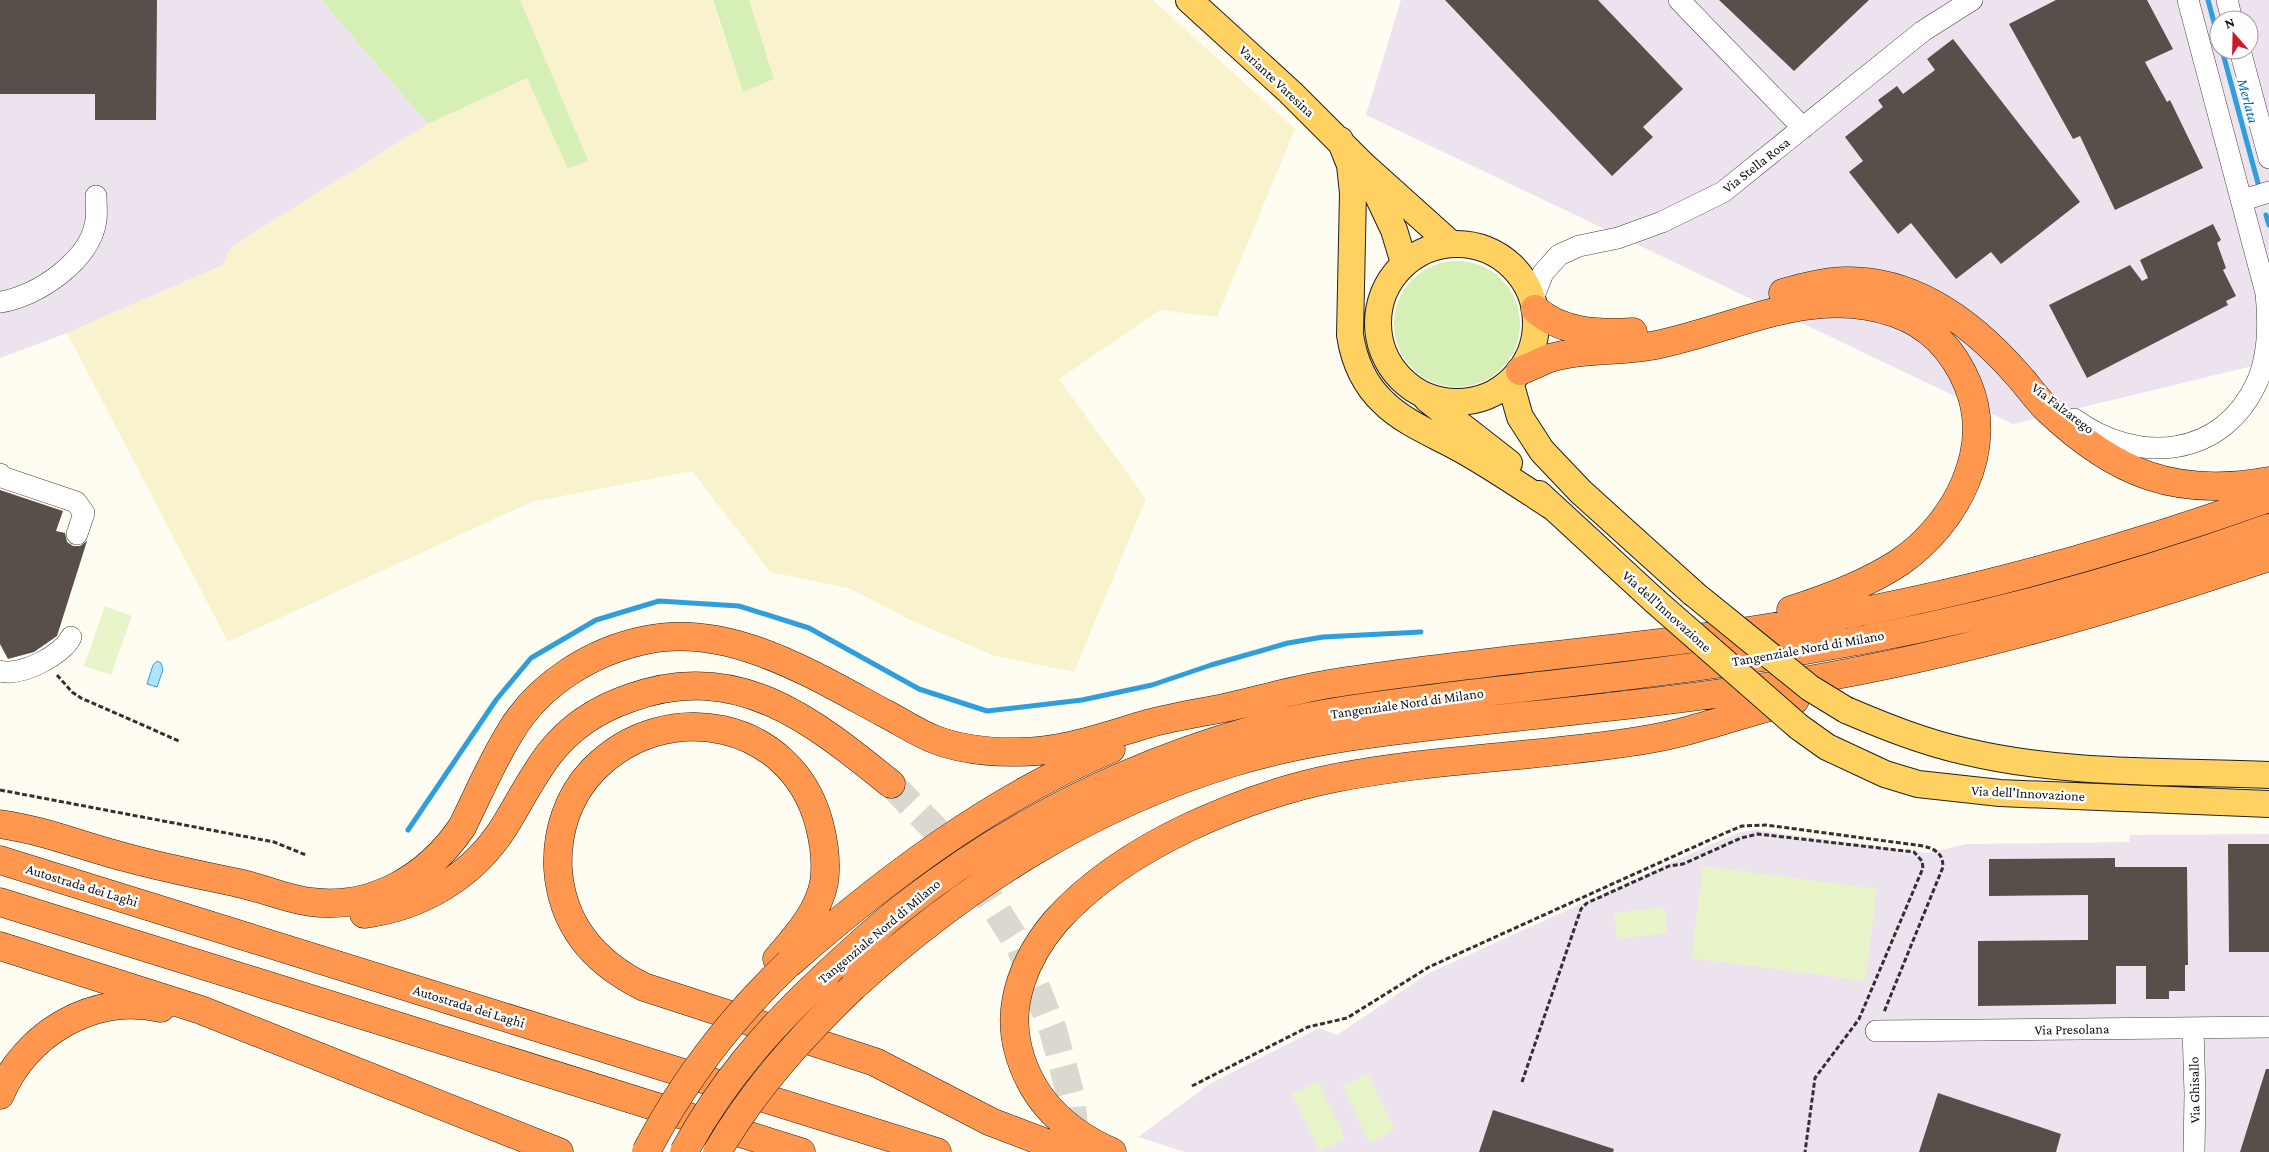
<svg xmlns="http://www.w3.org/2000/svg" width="2269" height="1152" viewBox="0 0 2269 1152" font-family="'Crimson Pro',serif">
	<rect width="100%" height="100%" fill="#fffcf1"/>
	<path fill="#ede3ee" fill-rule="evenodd" d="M0,0H321L428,124L231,247L223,265L67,333L0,358Z
		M1401,0H2269V362L2013,424L1366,115ZM2219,20H2249V50H2219Z
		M1756,830L1928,853L1967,844L2129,842L2130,835L2269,834V1152H1185L1138,1137L1211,1083L1319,1028L1337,1035L1429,973L1725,838L1741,832Z"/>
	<path fill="#f9f3cd" d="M520,0H712L743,92L774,79L749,0H1153L1295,129L1217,317L1160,310L1059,379L1146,499L1074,672L995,656L910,620L852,589L770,572L692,471L531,502L228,642L67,333L223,265L231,247L428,124L527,78L568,168L587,160Z"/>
	<path fill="#d6efb6" d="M321,0H520L588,160L568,169L527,78L428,124Z
		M713,0H749L774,79L743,92Z
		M1394 324a63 63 0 1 1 126 0a63 63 0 1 1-126 0Z"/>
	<path fill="#e8f5c9" d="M105,606L132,616L111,675L84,666Z
		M1703,866L1877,889L1865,981L1691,958Z
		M1664,907L1667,933L1617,939L1614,913Z
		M1368,1074L1395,1130L1370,1143L1342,1086Z
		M1318,1081L1345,1138L1320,1151L1292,1094Z"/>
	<path fill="#afe4fd" stroke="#2e9fdc" d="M157,661L161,663L163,670L157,687L147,684L153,665Z"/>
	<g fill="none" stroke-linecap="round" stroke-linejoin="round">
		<path stroke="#2e9fdc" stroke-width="5" d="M2208,0L2219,41
			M2222,50L2259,187
			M2266,215L2269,225
			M408,830L496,700L531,658L596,620L659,601L739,606L809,628L919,689L987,711L1082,700L1152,685L1211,665L1288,643L1323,637L1421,632"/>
	</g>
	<path fill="#594f4a" d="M0,0H157L156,120H95V94H0Z
		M1445,0H1598L1683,89L1643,127L1653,137L1612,176Z
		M1719,0H1869L1794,71Z
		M2056,0H2147L2173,49L2145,62L2167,102L2170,100L2203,168L2115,210L2080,136L2073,139L2009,24Z
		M1953,39L2080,202L2001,264L1991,252L1956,279L1911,223L1898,234L1849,172L1863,161L1845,137L1883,107L1878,100L1897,86L1903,94L1935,70L1927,59Z
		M2213,224L2221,240L2217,243L2226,268L2223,270L2236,296L2226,301L2228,305L2087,378L2049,305L2130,265L2142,281L2148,278L2140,260Z
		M0,490L63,511L56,531L65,533L67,542L73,546H80L87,541L57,636L34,652L8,659L0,644Z
		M2228,844H2269V952H2229Z
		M2115,858V867H2187L2188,965H2185V991H2169V999H2146V966H2116V1004L1978,1006V941L2088,940V895L1989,896V859Z
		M2266,1069H2269V1152H2240Z
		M1938,1093L2061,1134L2056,1152H1919Z
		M1493,1110L1614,1149L1613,1152H1479Z"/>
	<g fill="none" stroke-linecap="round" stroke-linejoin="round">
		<path stroke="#dbd8cf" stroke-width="28" stroke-dasharray="28 14" stroke-linecap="butt" d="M891,784L964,859L1020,947L1053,1030L1071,1096L1076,1148"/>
		<g stroke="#424242" stroke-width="22">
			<path id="minor" d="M1679,0L1803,128
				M2227,0L2232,20
				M2240,50L2269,158
				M2243,200L2269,192
				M1533,299L1543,273L1559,255L1579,246L1618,238L1662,222L1723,192L1923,31L1972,0
				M0,302C37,297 91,260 96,220C97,212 96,204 96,196
				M2074,419C2137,465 2222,459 2257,382C2269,355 2269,322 2266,293L2188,0
				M0,474L2,477L76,502L84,513L77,534
				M0,671C20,677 63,655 71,637
				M2193,1028L2195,1094L2194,1152
				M1876,1031L2269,1027"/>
		</g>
		<g stroke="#202020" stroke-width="28">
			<path id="major" d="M1189,0L1290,92L1362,164L1451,244
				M1340,140L1350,165L1353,193L1350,335C1354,361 1364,384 1383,402C1405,424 1438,436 1464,451C1494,468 1522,487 1551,506
				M1367,173L1394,230L1404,263
				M1378 323a79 79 0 1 1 158 0a79 79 0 1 1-158 0Z
				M1510,382L1520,417L1542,451L1581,492L1693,593
				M1427,399L1509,463
				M1539,494L1655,601
				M1846,710C1886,727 1926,743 1968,752C2066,775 2169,771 2269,775
				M1799,727L1827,747L1885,774L1918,784L2000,793L2269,804"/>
		</g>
		<g stroke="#202020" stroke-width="29">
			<path id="highway" d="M1783,293C1803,287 1825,281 1846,281C1915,280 1973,324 2017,374C2028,386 2037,400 2049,411C2116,474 2176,498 2269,481
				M1535,309C1562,333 1598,334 1633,332
				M1520,371C1530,367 1540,362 1550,358C1584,348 1621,352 1656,345C1735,329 1812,284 1895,313C1930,325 1954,351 1968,385C1995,450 1955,524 1900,562C1867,584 1829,598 1791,610
				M0,824C44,830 84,847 128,858C164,868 201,875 238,883C263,888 286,899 311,902C373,910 428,877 462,827C478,795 492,761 511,731C539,684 592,651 646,640C729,622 813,675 884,713C902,722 917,733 936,740C960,749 987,752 1013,752C1060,753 1103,737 1147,724C1172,717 1198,713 1224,708C1259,700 1293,690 1329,684C1474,661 1621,651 1767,628C1938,602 2106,556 2269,498
				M0,860L937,1152
				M0,902L801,1152
				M364,914C421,907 473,876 504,827C519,803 532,776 550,753C571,726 598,709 630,698C737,659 812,720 891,784
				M0,946L201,1010L559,1152
				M777,959C796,937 818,913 824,883C827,863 824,842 819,823C791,720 666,696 594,769C568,795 556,833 558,869C562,926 595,963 644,987L875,1062L991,1122L1070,1152
				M791,962C888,877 992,799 1111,749
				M825,976C851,952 877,927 906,905C1011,823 1127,765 1256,729C1325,710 1398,703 1469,694C1582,681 1694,669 1806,650C1964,624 2119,582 2269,528
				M853,987C966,885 1087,807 1234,762C1313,738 1397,730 1479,721C1590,709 1700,698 1809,680C1966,653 2119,608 2269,557
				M0,1095C26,1033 94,993 161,1008
				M1112,1152C1066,1132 1031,1100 1018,1049C1006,1003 1026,956 1056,921C1092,881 1139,851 1187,828C1234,806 1284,788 1335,778C1437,758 1542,757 1644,740C1695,732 1745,712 1795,700"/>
		</g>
		<path stroke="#313131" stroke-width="3" stroke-dasharray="5 2.5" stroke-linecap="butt" d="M57,675L72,692L81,698L179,741
			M0,790L274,842L306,855
			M1522,1082L1581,909L1587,903L1669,866L1683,864L1741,838L1758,834L1914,852L1922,861L1923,868L1859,1019L1815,1078L1805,1152
			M1192,1086L1308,1027L1347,1018L1429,967L1725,833L1742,826L1766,825L1923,846C1935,849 1943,853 1943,867L1884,1012"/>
		<use href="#minor" stroke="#fff" stroke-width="21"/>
		<use href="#major" stroke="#ffd161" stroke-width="26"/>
		<use href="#highway" stroke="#ff974f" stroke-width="28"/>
		<g stroke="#202020" stroke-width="28" stroke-linecap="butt">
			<path id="major-bridge" d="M1693,593L1810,688L1846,710
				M1655,601L1799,727"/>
		</g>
		<g stroke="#202020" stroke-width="29" stroke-linecap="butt">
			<path id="highway-bridge" d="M646,1152C683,1081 731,1018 789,963
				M684,1152C722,1082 767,1030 825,976
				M717,1152C754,1089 801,1037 853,987"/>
		</g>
		<use href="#major-bridge" stroke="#ffd161" stroke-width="26"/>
		<use href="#highway-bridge" stroke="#ff974f" stroke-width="28"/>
	</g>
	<g text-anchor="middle" stroke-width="5" stroke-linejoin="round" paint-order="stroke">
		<g font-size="14" fill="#0f0f0f" stroke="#fff">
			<text transform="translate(1277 81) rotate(43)" y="5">Variante Varesina</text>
			<text transform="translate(1756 165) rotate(-38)" y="5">Via Stella Rosa</text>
			<text transform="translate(2063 408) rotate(37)" y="5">Via Falzarego</text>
			<text transform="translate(1667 611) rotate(42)" y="5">Via dell'Innovazione</text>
			<text transform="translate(1808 648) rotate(-10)" y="5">Tangenziale Nord di Milano</text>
			<text transform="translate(1407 703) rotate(-8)" y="5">Tangenziale Nord di Milano</text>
			<text transform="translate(2028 793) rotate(3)" y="5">Via dell'Innovazione</text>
			<text transform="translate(82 885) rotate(17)" y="5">Autostrada dei Laghi</text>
			<text transform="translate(879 931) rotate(-40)" y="5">Tangenziale Nord di Milano</text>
			<text transform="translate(469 1006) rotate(17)" y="5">Autostrada dei Laghi</text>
			<text transform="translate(2072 1029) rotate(-1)" y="5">Via Presolana</text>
			<text transform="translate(2194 1090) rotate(-91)" y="5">Via Ghisallo</text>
		</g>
		<g font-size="15" font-style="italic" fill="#096fb0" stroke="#fff">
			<text transform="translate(2248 101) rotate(75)" y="5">Merlata</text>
		</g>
	</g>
	<g transform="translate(2234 35) rotate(340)"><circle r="24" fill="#ffffff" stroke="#9f9f9f"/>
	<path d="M0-4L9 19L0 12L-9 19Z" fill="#cf1729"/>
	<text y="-8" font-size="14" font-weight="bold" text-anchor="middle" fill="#0f0f0f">N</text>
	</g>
</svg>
